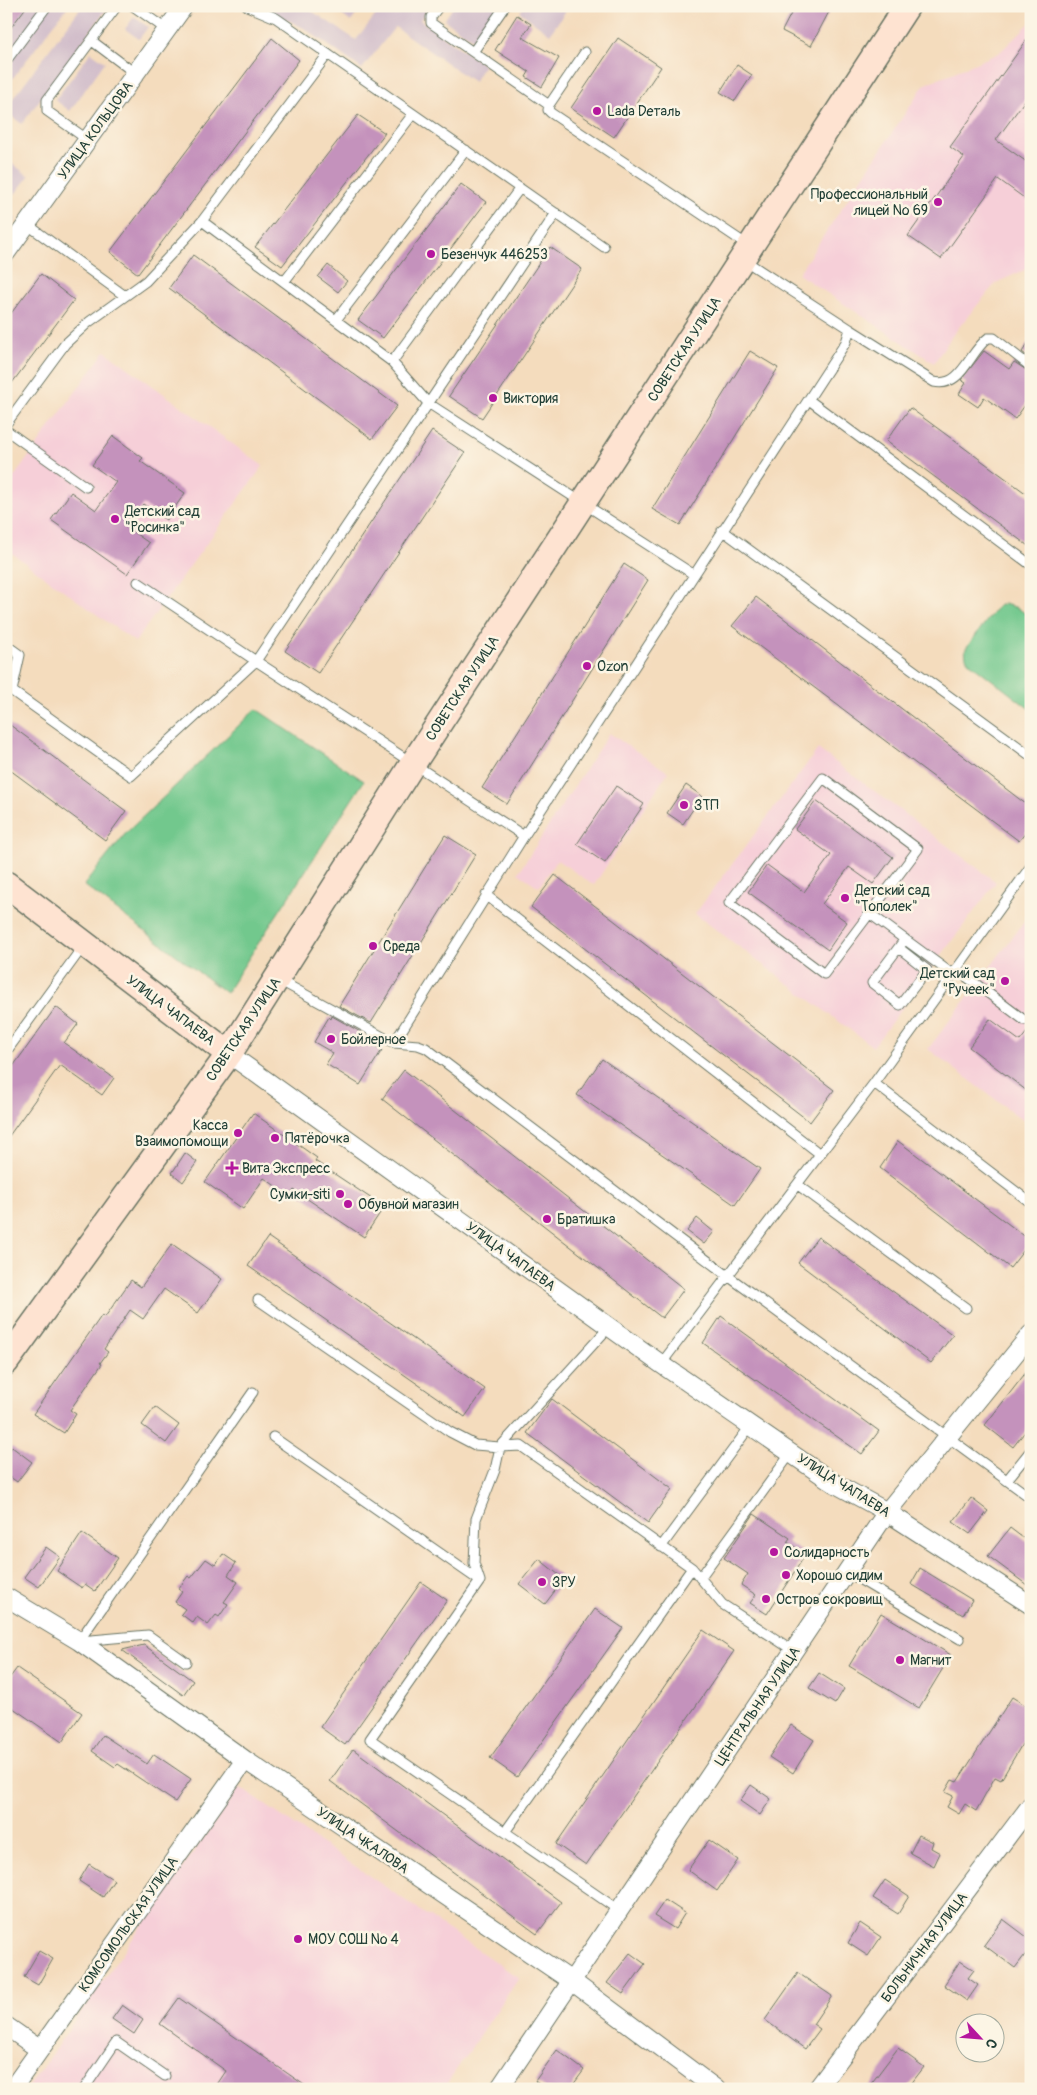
<svg xmlns="http://www.w3.org/2000/svg" width="1037" height="2095" viewBox="0 0 1037 2095" font-family="Pangolin,sans-serif">
	<rect width="100%" height="100%" fill="#fcf5e5"/>
	<filter id="ink" filterUnits="userSpaceOnUse"><feTurbulence type="fractalNoise" baseFrequency=".02" numOctaves="2"/><feDisplacementMap in="SourceGraphic" scale="10" xChannelSelector="R" yChannelSelector="G"/><feConvolveMatrix kernelMatrix="1 2 1 2 8 2 1 2 1" color-interpolation-filters="sRGB"/></filter>
	<filter id="wash" filterUnits="userSpaceOnUse"><feTurbulence type="fractalNoise" baseFrequency=".0096" numOctaves="4" result="noise"/><feDisplacementMap in="SourceGraphic" scale="20" xChannelSelector="R" yChannelSelector="G"/><feGaussianBlur stdDeviation="1.12" result="paint"/><feColorMatrix in="noise" values="0 0 0 0 0 0 0 0 0 0 0 0 0 0 0 0 0 1.4 0 .05"/><feComposite in="paint" operator="in"/></filter>
	<g filter="url(#wash)">
		<rect width="100%" height="100%" fill="#f4dcbd"/>
		<path fill="#f6cfd8" d="M1031,22V267L996,283L954,333L934,363L798,274L924,85L999,53Z
			M105,351L263,466L135,642L6,549V488Z
			M609,733L668,772L594,885L557,860L539,887L518,873Z
			M818,749L996,882L873,1047L695,914Z
			M1031,913V1126L928,1049Z
			M239,1787L519,1978L443,2089H27Z"/>
		<path fill="#d1bdca" d="M6,6H68L6,87Z
			M82,6H109L22,124L6,112V108Z
			M259,6H304L356,40L383,6H390L397,11L401,6H430L420,20L484,65L474,82L395,27L362,69L304,28Z
			M330,6H362L351,22Z
			M454,6H498L474,40L444,20Z
			M524,6H569L550,34L520,12Z
			M134,17L148,27L139,39L125,29Z
			M91,52L105,62L70,111L55,100Z
			M6,159L29,176L15,194L6,187Z
			M6,212L16,219L6,232Z"/>
		<path fill="#72c88d" stroke="#488260" d="M1004,604L1018,608L1031,618V710L974,666C967,661 964,657 966,648L998,606Z
			M256,709L364,781L226,993L84,885L126,833Z"/>
		<g id="blocks">
			<path fill="#c492bc" d="M6,6H27L6,34Z
				M795,6H832L811,46L782,31Z
				M517,15L531,24L522,37L559,58L542,87L526,77L529,72L495,50Z
				M1031,34V92L996,140L1031,165V203L998,179L941,259L908,236L964,157L950,147Z
				M272,38L299,60L138,274L110,252Z
				M618,38L661,67L614,137L571,108Z
				M737,65L752,75L735,101L720,92Z
				M358,115L385,133L282,266L255,247Z
				M461,184L486,202L383,338L358,320Z
				M550,247L582,269L482,418L449,396Z
				M193,255L397,406L372,439L169,288Z
				M328,265L347,281L338,292L318,277Z
				M41,274L74,300L6,391V320Z
				M1031,339V359L1022,352Z
				M750,351L778,368L680,525L652,509Z
				M984,351L1009,369L1014,362L1031,373V397L1015,419L984,397L978,407L959,394L966,383L961,380Z
				M910,408L1031,497V548L886,441Z
				M432,431L465,453L318,673L285,651Z
				M113,436L143,458L140,461L185,493L166,520L143,504L126,527L149,543L127,574L51,520L71,492L96,510L116,482L92,465Z
				M624,564L648,580L507,804L482,788Z
				M756,597L1031,808V826L1019,841L732,626Z
				M6,722L126,811L105,840L6,767Z
				M686,785L702,796L683,824L667,813Z
				M616,786L644,804L605,863L577,844Z
				M816,801L893,857L873,884L849,867L822,904L847,922L828,950L748,892L767,865L804,892L831,855L795,829Z
				M445,835L476,854L371,1023L339,1006Z
				M555,875L834,1090L810,1122L531,907Z
				M56,1007L78,1024L64,1043L114,1078L102,1095L60,1065L6,1140V1076Z
				M332,1016L364,1034L362,1038L382,1050L360,1085L326,1064L333,1053L314,1042L329,1017L331,1019Z
				M990,1019L1020,1041L1031,1027V1094L969,1047Z
				M602,1059L760,1169L735,1205L577,1095Z
				M404,1070L684,1289L662,1318L382,1099Z
				M253,1113L317,1158L315,1161L384,1207L364,1237L294,1190L290,1196L264,1178L243,1209L205,1182Z
				M898,1141L1031,1241L1010,1268L880,1168Z
				M185,1153L197,1162L183,1182L172,1173Z
				M697,1218L714,1232L704,1244L687,1231Z
				M268,1237L485,1389L465,1417L248,1266Z
				M818,1237L953,1335L931,1363L798,1263Z
				M172,1244L222,1279L198,1313L164,1289L143,1319L130,1310L104,1349L108,1352L100,1363L102,1364L70,1410L76,1414L64,1433L33,1414L102,1315L105,1317L131,1280L141,1287Z
				M721,1316L879,1431L862,1454L703,1343Z
				M1031,1366V1424L1013,1447L985,1425Z
				M552,1399L672,1489L648,1523L527,1433Z
				M155,1407L179,1425L166,1443L142,1425Z
				M12,1447L32,1462L17,1482L6,1474V1455Z
				M971,1498L988,1511L970,1534L953,1522Z
				M754,1514L790,1538L787,1542L806,1554L767,1614L750,1603L756,1595L741,1585L748,1574L724,1558Z
				M1010,1528L1031,1544V1588L988,1556Z
				M82,1533L118,1558L95,1591L85,1584L82,1588L57,1571Z
				M46,1547L60,1557L39,1587L24,1577Z
				M223,1554L236,1563L228,1575L238,1582L224,1602L228,1604L219,1617L216,1615L208,1625L197,1617L193,1623L181,1614L185,1609L175,1602L182,1592L178,1589L188,1576L191,1578L206,1559L215,1565Z
				M539,1559L564,1579L545,1604L519,1584Z
				M920,1568L972,1600L963,1615L911,1584Z
				M421,1582L447,1600L345,1745L320,1727Z
				M595,1609L623,1628L517,1777L490,1758Z
				M881,1613L951,1655L919,1708L849,1666Z
				M703,1630L734,1651L586,1865L556,1844Z
				M144,1645L193,1681L183,1695L122,1650Z
				M17,1668L82,1713L62,1742L6,1703V1683Z
				M819,1673L844,1689L835,1704L809,1688Z
				M1012,1697L1031,1709V1729L1001,1780L995,1777L976,1811L965,1804L959,1814L947,1807L953,1796L945,1792L952,1780L957,1782Z
				M791,1725L814,1740L793,1773L769,1757Z
				M103,1735L147,1764L154,1754L191,1779L175,1802L118,1764L115,1767L92,1751Z
				M353,1749L561,1902L537,1934L330,1781Z
				M751,1785L771,1799L760,1815L740,1801Z
				M919,1835L933,1842L931,1848L940,1853L934,1866L910,1853Z
				M709,1840L738,1860L717,1891L688,1870Z
				M89,1864L114,1880L103,1897L79,1881Z
				M885,1880L909,1896L898,1914L873,1898Z
				M665,1900L685,1913L675,1929L654,1916Z
				M1003,1919L1031,1940V1947L1015,1968L984,1945Z
				M860,1923L881,1937L868,1956L848,1943Z
				M39,1951L53,1959L38,1985L24,1977Z
				M630,1953L645,1964L623,1994L607,1983Z
				M960,1961L974,1970L968,1978L978,1985L967,2001L944,1985Z
				M798,1973L832,1996L813,2024L820,2029L805,2049L765,2020Z
				M179,1998L310,2089H214L226,2071L160,2024Z
				M122,2005L143,2020L134,2034L112,2019Z
				M898,2048L924,2067L907,2089H867Z
				M557,2050L584,2070L570,2089H545L535,2081Z"/>
		</g>
	</g>
	<g filter="url(#ink)">
		<use href="#blocks" fill-opacity="0" stroke="#6a7564" stroke-width="1"/>
		<g fill="none" stroke-linecap="round" stroke-linejoin="round">
			<g stroke="#6a7564" stroke-width="11">
				<path id="lane" d="M133,6L167,30
					M247,6L276,18L604,247
					M439,6L431,17V23L549,105
					M92,41L136,74
					M473,52L505,6
					M585,52L549,105L548,110L551,113L749,246
					M6,61L47,6
					M88,140L47,111V100L117,6
					M202,221L328,54
					M28,225L125,296
					M284,282L413,114
					M336,320L466,150
					M850,329L934,382C962,388 968,353 988,338H994L1031,367
					M392,362L520,188
					M809,400L1031,565
					M6,424L65,344L89,322L146,281L202,221L392,362L428,403L693,574
					M6,430L86,487
					M722,530L1031,756
					M6,645L20,655L12,691L131,776L256,661L138,582
					M823,778L918,849L824,974L729,903Z
					M524,836L256,661L556,213
					M486,895L820,1154
					M869,913L952,974
					M899,948L927,970L900,1005L872,983L905,939
					M956,969L1024,1020
					M277,979L394,1043L524,836L846,342L850,329L744,260
					M394,1043L418,1045L426,1048L728,1276L1031,1498
					M6,1052L84,945
					M874,1083L1031,1203
					M798,1185L966,1308
					M258,1300L450,1432L475,1445L500,1447L610,1326
					M661,1364L874,1083L1031,866
					M273,1437L480,1581
					M1007,1480L1031,1450
					M661,1547L751,1425
					M847,1572L960,1639
					M700,1578L791,1453
					M480,1581L474,1563L476,1519L495,1470L500,1447L521,1446L692,1568L722,1604L794,1651
					M480,1581L370,1739L620,1911
					M79,1641L253,1392
					M80,1641L148,1635L186,1662
					M505,1832L692,1568
					M84,2089L116,2042L165,2076"/>
			</g>
			<g stroke="#6a7564" stroke-width="20">
				<path id="street" d="M6,253L184,6
					M229,1054L661,1364L834,1483L887,1512L1031,1605
					M6,1597L79,1641L245,1760L573,1982L716,2089
					M6,2026L39,2049
					M12,2089L245,1760
					M499,2089L887,1512L1031,1334
					M817,2089L1031,1805"/>
			</g>
			<g stroke="#6a7564" stroke-width="28">
				<path id="secondary" d="M6,884L229,1054
					M6,1362L229,1054L412,765L907,6"/>
			</g>
			<use href="#lane" stroke="#fff" stroke-width="9"/>
			<use href="#street" stroke="#fff" stroke-width="18"/>
			<use href="#secondary" stroke="#fee3d1" stroke-width="25"/>
		</g>
	</g>
	<g fill="#b5179e" stroke="#fcf5e5" stroke-width="2">
		<circle cx="597" cy="111" r="5"/>
		<circle cx="938" cy="202" r="5"/>
		<circle cx="431" cy="254" r="5"/>
		<circle cx="493" cy="398" r="5"/>
		<circle cx="115" cy="519" r="5"/>
		<circle cx="587" cy="666" r="5"/>
		<circle cx="684" cy="805" r="5"/>
		<circle cx="845" cy="898" r="5"/>
		<circle cx="373" cy="946" r="5"/>
		<circle cx="1005" cy="981" r="5"/>
		<circle cx="331" cy="1039" r="5"/>
		<circle cx="238" cy="1133" r="5"/>
		<circle cx="275" cy="1138" r="5"/>
		<path d="M229.5 1160.5h5v5h5v5h-5v5h-5v-5h-5v-5h5z"/>
		<circle cx="340" cy="1194" r="5"/>
		<circle cx="348" cy="1204" r="5"/>
		<circle cx="547" cy="1219" r="5"/>
		<circle cx="774" cy="1552" r="5"/>
		<circle cx="786" cy="1575" r="5"/>
		<circle cx="542" cy="1582" r="5"/>
		<circle cx="766" cy="1599" r="5"/>
		<circle cx="900" cy="1660" r="5"/>
		<circle cx="298" cy="1939" r="5"/>
	</g>
	<g text-anchor="middle" stroke-width="5" stroke-linejoin="round" paint-order="stroke">
		<g font-size="14" fill="#1f3d34" stroke="#fcf5e5" text-anchor="start">
			<text x="607" y="116">Lada Dеталь</text>
			<text x="928" y="199" text-anchor="end">Профессиональный<tspan x="928" dy="16">лицей № 69</tspan></text>
			<text x="441" y="259">Безенчук 446253</text>
			<text x="503" y="403">Виктория</text>
			<text x="125" y="516">Детский сад<tspan x="125" dy="16">"Росинка"</tspan></text>
			<text x="597" y="671">Ozon</text>
			<text x="694" y="810">ЗТП</text>
			<text x="855" y="895">Детский сад<tspan x="855" dy="16">"Тополек"</tspan></text>
			<text x="383" y="951">Среда</text>
			<text x="995" y="978" text-anchor="end">Детский сад<tspan x="995" dy="16">"Ручеек"</tspan></text>
			<text x="341" y="1044">Бойлерное</text>
			<text x="228" y="1130" text-anchor="end">Касса<tspan x="228" dy="16">Взаимопомощи</tspan></text>
			<text x="285" y="1143">Пятёрочка</text>
			<text x="242" y="1173">Вита Экспресс</text>
			<text x="330" y="1199" text-anchor="end">Сумки-siti</text>
			<text x="358" y="1209">Обувной магазин</text>
			<text x="557" y="1224">Братишка</text>
			<text x="784" y="1557">Солидарность</text>
			<text x="796" y="1580">Хорошо сидим</text>
			<text x="552" y="1587">ЗРУ</text>
			<text x="776" y="1604">Остров сокровищ</text>
			<text x="910" y="1665">Магнит</text>
			<text x="308" y="1944">МОУ СОШ № 4</text>
		</g>
		<g font-size="14" fill="#1f3d34" stroke="#fcf5e5">
			<text transform="translate(95 130) rotate(-54)" y="5">УЛИЦА КОЛЬЦОВА</text>
			<text transform="translate(684 349) rotate(-57)" y="5">СОВЕТСКАЯ УЛИЦА</text>
			<text transform="translate(462 688) rotate(-57)" y="5">СОВЕТСКАЯ УЛИЦА</text>
			<text transform="translate(171 1010) rotate(37)" y="5">УЛИЦА ЧАПАЕВА</text>
			<text transform="translate(243 1029) rotate(-56)" y="5">СОВЕТСКАЯ УЛИЦА</text>
			<text transform="translate(511 1256) rotate(36)" y="5">УЛИЦА ЧАПАЕВА</text>
			<text transform="translate(844 1485) rotate(32)" y="5">УЛИЦА ЧАПАЕВА</text>
			<text transform="translate(757 1706) rotate(-56)" y="5">ЦЕНТРАЛЬНАЯ УЛИЦА</text>
			<text transform="translate(363 1840) rotate(34)" y="5">УЛИЦА ЧКАЛОВА</text>
			<text transform="translate(128 1924) rotate(-55)" y="5">КОМСОМОЛЬСКАЯ УЛИЦА</text>
			<text transform="translate(924 1947) rotate(-53)" y="5">БОЛЬНИЧНАЯ УЛИЦА</text>
		</g>
	</g>
	<rect width="1037" height="2095" fill="none" stroke="#fcf5e5" stroke-width="25"/>
	<g transform="translate(980 2038) rotate(116)"><circle r="24" fill="#fcf5e5" stroke="#a4ab9e"/>
	<path d="M0-4L9 19L0 12L-9 19Z" fill="#b5179e"/>
	<text y="-8" font-size="14" font-weight="bold" text-anchor="middle" fill="#1f3d34">С</text>
	</g>
</svg>
